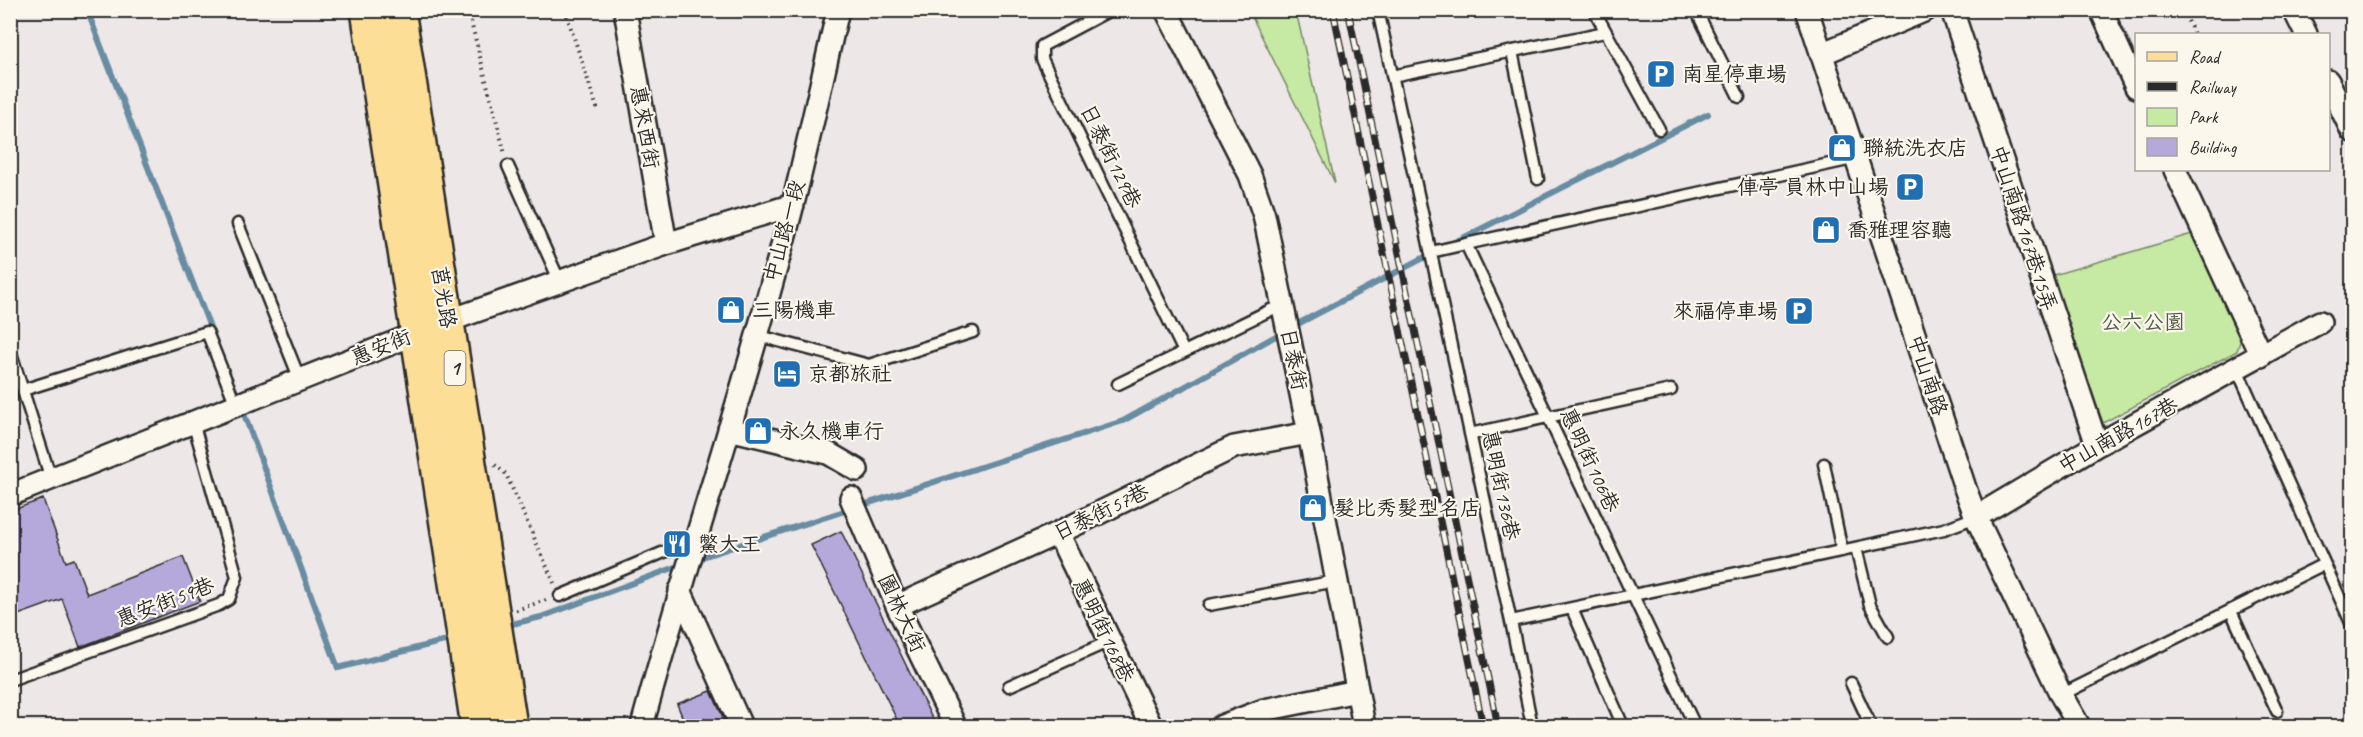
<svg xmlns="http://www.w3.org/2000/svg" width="2363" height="737" viewBox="0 0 2363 737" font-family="Caveat,'LXGW WenKai TC',sans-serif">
	<rect width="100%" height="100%" fill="#ede7e8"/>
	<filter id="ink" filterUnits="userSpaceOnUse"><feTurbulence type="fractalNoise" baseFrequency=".0167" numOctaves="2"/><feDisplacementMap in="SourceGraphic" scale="12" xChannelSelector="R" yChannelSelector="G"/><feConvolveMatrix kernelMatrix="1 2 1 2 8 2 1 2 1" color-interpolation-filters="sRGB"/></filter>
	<g filter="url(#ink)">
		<path fill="#c6e9a3" stroke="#788a67" stroke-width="1.5" d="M1249,11H1296L1335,183Z
			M2192,234L2241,338L2237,351L2103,423L2050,276Z"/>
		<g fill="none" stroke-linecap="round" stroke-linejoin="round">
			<path stroke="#688ca1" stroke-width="6" d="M87,10L213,335
				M1451,244L1708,114
				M1292,327L1431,254
				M241,406L338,668L456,638
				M696,559L1123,421L1283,332
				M504,626L541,617L684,564"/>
		</g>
		<path fill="#b4a9da" stroke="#2b2b2b" stroke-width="1.5" d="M43,499L66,562L74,559L87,594L183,557L200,601L80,647L62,599L10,618V511Z
			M841,531L921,696L936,726H900L840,603L811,545Z
			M711,691L727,726H686L677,704Z"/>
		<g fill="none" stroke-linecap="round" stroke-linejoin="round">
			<g stroke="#2b2b2b" stroke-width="15">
				<path id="service" d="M1110,10L1042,46V59L1184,352
					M1378,10L1513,631L1532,726
					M1594,10L1659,129
					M1696,10L1739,97
					M1512,51L1538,179
					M1392,76L1605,32
					M508,166L560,282
					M238,224L300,380
					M1466,244L1857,158
					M1431,252L1466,244L1695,726
					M756,335L869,365L973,332
					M10,350L51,479
					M2237,369L2352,625
					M1118,384L1283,304
					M23,390L207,332L236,405
					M1470,434L1671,390
					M1824,464L1842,551
					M1856,548L1870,605L1888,637
					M560,596L695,539
					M1209,605L1336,581
					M1572,609L1623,726
					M2231,611L2277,711
					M1511,621L1944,529L1976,517
					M10,680L219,605L229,599L237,577L193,422
					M1851,683L1871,726
					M1009,686L1110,641
					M2061,695L2324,564"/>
			</g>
			<g stroke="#2b2b2b" stroke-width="26">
				<path id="minor" d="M625,10L666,244
					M1166,10L1250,175L1264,215L1309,433L1364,726
					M1807,10L1966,491L1976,517L2061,695L2079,726
					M1952,10L2097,445
					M2101,10L2136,87
					M2294,10L2306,34
					M1821,54L1926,10
					M2328,81L2352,131
					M2175,170L2261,356
					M729,429L828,453L857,470
					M10,495L448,321L666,244L793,205
					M851,498L897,606L955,726
					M1976,517L2097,445L2320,322
					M1058,533L1151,726
					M680,590L741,726
					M897,606L1058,533L1234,447L1309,433
					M642,726C689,552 748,380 793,204C809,140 823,75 838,10
					M1222,726L1264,710L1357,691"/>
			</g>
			<g stroke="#2b2b2b" stroke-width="38">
				<path id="primary" d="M368,10L478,726
					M398,10L510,726"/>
			</g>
			<path stroke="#2b2b2b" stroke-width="4" stroke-dasharray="1.5 4.5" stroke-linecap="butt" d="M468,10L505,154
				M565,10L598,111
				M2183,10L2194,34
				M495,465L506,474L554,583
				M516,610L546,600"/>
			<use href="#service" stroke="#fbf7ec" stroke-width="10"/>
			<use href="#minor" stroke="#fbf7ec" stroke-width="21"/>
			<use href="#primary" stroke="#fdde96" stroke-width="33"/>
			<g stroke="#2b2b2b" stroke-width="7">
				<path id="rail" d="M1333,10L1483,726
					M1348,10L1498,726"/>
			</g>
			<use href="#rail" stroke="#fbf7ec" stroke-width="4.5" stroke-dasharray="14" stroke-linecap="butt"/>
		</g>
	</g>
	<defs>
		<g id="parking-square" transform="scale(1.5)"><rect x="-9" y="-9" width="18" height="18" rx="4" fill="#1f6fb2" stroke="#fbf7ec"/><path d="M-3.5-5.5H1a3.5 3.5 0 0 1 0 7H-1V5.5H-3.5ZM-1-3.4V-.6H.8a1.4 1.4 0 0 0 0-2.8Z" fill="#fff"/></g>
		<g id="shop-square" transform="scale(1.5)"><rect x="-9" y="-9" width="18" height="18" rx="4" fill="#1f6fb2" stroke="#fbf7ec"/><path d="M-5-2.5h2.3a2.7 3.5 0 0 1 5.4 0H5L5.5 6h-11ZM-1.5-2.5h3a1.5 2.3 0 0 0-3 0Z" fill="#fff"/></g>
		<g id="hotel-square" transform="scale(1.5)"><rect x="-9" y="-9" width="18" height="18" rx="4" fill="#1f6fb2" stroke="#fbf7ec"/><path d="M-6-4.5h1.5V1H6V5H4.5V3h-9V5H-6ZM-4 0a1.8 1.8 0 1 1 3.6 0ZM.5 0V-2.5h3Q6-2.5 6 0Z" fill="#fff"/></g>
		<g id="restaurant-square" transform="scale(1.5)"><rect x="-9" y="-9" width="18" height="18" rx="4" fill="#1f6fb2" stroke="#fbf7ec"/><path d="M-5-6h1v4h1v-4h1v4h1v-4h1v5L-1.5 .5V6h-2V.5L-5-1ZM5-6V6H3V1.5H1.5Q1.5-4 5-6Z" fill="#fff"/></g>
	</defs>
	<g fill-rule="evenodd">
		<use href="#parking-square" x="1661" y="74"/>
		<use href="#shop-square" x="1842" y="148"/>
		<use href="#parking-square" x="1910" y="187"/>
		<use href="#shop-square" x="1826" y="230"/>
		<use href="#shop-square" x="731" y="310"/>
		<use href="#parking-square" x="1799" y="311"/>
		<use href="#hotel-square" x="787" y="374"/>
		<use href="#shop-square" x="758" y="431"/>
		<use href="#shop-square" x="1313" y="508"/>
		<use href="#restaurant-square" x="677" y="544"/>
	</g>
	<g text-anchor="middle" stroke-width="4.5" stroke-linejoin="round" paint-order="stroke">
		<rect fill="#fbf7ec" stroke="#696865" stroke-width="1.5" x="444.5" y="351" width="21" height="34" rx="4.5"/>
		<g font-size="20" font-weight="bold" fill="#2b2b2b">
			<text x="455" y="375">1</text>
		</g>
		<g font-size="21" fill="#2b2b2b" stroke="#fbf7ec" text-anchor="start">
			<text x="1682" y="81">南星停車場</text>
			<text x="1863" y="155">聯統洗衣店</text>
			<text x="1889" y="194" text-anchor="end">俥亭 員林中山場</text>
			<text x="1847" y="237">喬雅理容聽</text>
			<text x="752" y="317">三陽機車</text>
			<text x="1778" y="318" text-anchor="end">來福停車場</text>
			<text x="808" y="381">京都旅社</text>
			<text x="779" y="438">永久機車行</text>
			<text x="1334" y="515">髮比秀髮型名店</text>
			<text x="698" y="551">鱉大王</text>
		</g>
		<g font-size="21" fill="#2b2b2b" stroke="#fbf7ec">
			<text transform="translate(645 127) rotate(80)" y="7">惠來西街</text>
			<text transform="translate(1111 156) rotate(64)" y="7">日泰街129巷</text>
			<text transform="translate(2024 228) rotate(72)" y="7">中山南路167巷15弄</text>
			<text transform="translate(784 231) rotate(-75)" y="7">中山路一段</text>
			<text transform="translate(444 297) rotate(81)" y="7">莒光路</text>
			<text transform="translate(381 347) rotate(-22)" y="7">惠安街</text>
			<text transform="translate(1294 359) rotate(79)" y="7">日泰街</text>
			<text transform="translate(1928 375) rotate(72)" y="7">中山南路</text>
			<text transform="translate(2118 435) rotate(-29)" y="7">中山南路167巷</text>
			<text transform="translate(1590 460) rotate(65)" y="7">惠明街106巷</text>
			<text transform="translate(1501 485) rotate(78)" y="7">惠明街136巷</text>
			<text transform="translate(1101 512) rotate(-26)" y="7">日泰街57巷</text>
			<text transform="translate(165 602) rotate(-21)" y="7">惠安街59巷</text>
			<text transform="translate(902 613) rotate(65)" y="7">園林大街</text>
			<text transform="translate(1104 630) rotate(64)" y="7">惠明街168巷</text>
		</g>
		<g font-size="21" fill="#525a49" stroke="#fbf7ec">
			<text x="2143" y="329">公六公園</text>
		</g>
	</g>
	<rect width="2363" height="737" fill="none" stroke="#fbf7ec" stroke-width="36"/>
	<rect x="18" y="18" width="2327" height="701" fill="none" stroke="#2b2b2b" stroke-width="2" filter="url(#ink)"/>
	<rect x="2135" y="33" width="195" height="138" fill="#fbf7ec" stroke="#a8a59f" stroke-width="1.5"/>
	<rect x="2147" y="52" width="30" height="9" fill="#fdde96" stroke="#a8a59f" stroke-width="1.5"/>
	<text x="2189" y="63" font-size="18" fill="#2b2b2b">Road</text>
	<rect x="2147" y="82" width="30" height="9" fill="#2b2b2b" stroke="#a8a59f" stroke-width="1.5"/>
	<text x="2189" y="93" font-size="18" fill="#2b2b2b">Railway</text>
	<rect x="2147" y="108" width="30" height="18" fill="#c6e9a3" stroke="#a8a59f" stroke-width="1.5"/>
	<text x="2189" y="123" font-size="18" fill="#2b2b2b">Park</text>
	<rect x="2147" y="138" width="30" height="18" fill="#b4a9da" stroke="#a8a59f" stroke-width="1.5"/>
	<text x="2189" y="153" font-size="18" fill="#2b2b2b">Building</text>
</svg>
